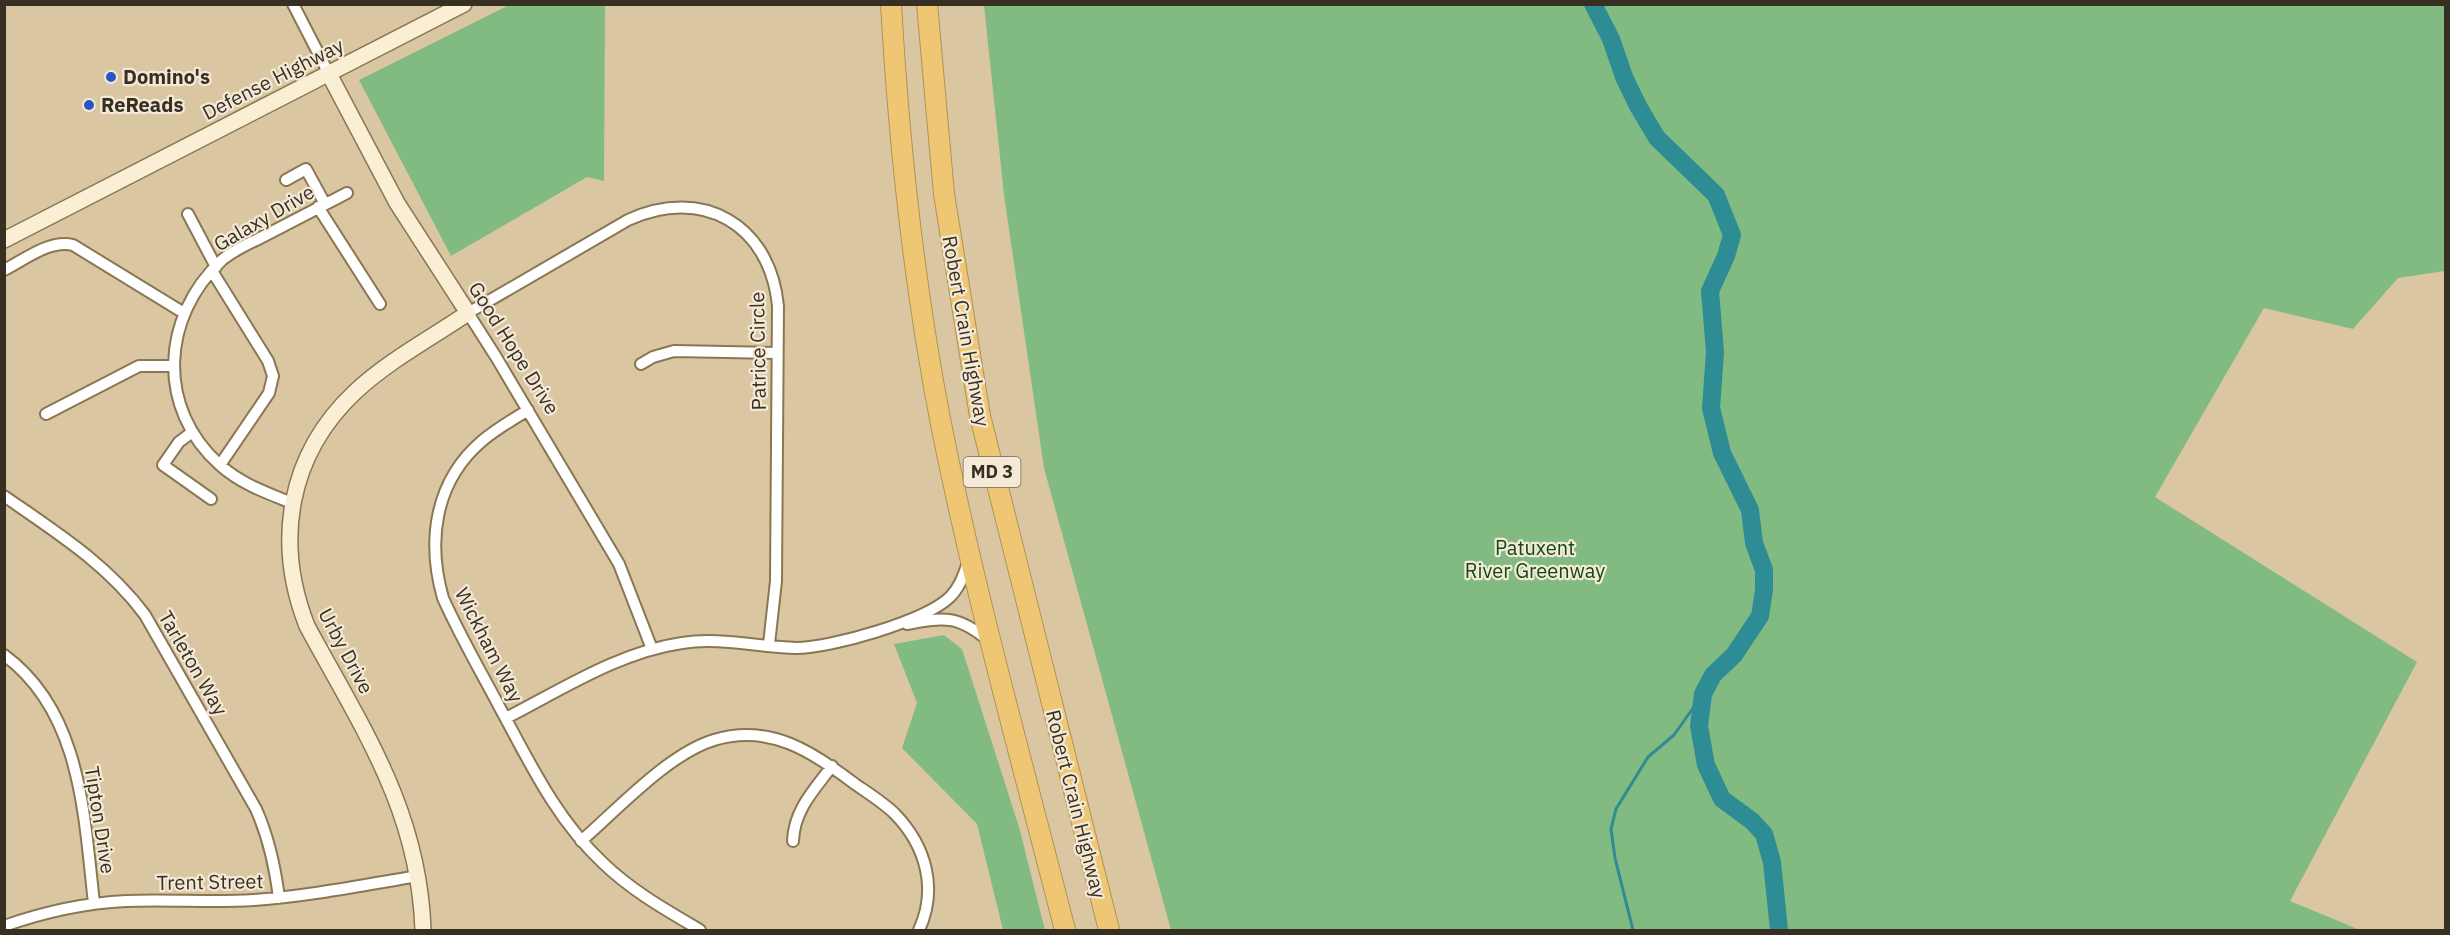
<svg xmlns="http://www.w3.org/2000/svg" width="2450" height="935" viewBox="0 0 2450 935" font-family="'IBM Plex Sans',sans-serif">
	<rect width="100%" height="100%" fill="#dac7a2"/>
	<path fill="#82bb81" d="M511,4L605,5L604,181L587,177L451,256L359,80Z
		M984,5H2445V271L2398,278L2353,329L2264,308L2155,497L2417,662L2290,901L2360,930H1171L1044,468L1004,195Z
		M944,635L962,649L1019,827L1045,930H1003L977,824L902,748L917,703L894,644Z"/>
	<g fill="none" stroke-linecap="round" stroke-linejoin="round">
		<path stroke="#2e8c94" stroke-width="3" d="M1633,930L1615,858L1611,829L1616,809L1648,757L1674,735L1703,694"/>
		<path stroke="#2e8c94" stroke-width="18" d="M1593,4L1611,39L1624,77L1638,106L1657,138L1716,195L1732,235L1726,256L1710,291L1715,352L1711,408L1722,453L1750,510L1754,543L1764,570V590L1760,616L1734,655L1713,675L1703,694L1699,726L1706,765L1722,799L1752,821L1764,834L1772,862L1779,930"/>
		<g stroke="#897754" stroke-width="14">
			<path id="street" d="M293,4L329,74
				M286,180L306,169L325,204
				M318,207L380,304
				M188,214L216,267
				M4,270C24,260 50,239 73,245L184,313
				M212,271L268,361L273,376L269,393L220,465
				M641,364L653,357L674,351L777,353
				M528,410C512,420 496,429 482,441C434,482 427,542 443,598C460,636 481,672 500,708C530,763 556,819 603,863C632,891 666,910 700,930
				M46,414L139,366H173
				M191,433L179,442L163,465L211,499
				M4,496C56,532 107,564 145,615L256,809C269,838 275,866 279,898
				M292,503C267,493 241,484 220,465C156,408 161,317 222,260C235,249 251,243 266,235C293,221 320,207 347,193
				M907,624C945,617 958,615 989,641
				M652,649L619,564L496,357L468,313L628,220C702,186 770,224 778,306L776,581L769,644
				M4,655C82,712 84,817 94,903
				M506,718C561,690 619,652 682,643C720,637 757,647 796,648C831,648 925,621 950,597C960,587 964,574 969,560
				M581,841C618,809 668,754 714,740C770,723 813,752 855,784C868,793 884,803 895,814C926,846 938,889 919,930
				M793,841C794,810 814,790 832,766
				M4,926C44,912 84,903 126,901C169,899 211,903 254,900C309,896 364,885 418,876"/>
		</g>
		<g stroke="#897754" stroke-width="18">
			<path id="secondary" d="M329,74L397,203L468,313C431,338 388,361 355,392C288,455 274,542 307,626C362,728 419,810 423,930
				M4,240L464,4"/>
		</g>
		<g stroke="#af9257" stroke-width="22">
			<path id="highway" d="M891,4C899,145 914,286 941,424C975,594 1022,762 1065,930
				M927,4L944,194L980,416L1109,930"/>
		</g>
		<use href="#street" stroke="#fff" stroke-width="10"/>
		<use href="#secondary" stroke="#faeed5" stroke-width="15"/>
		<use href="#highway" stroke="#efc774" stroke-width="20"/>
	</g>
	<g fill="#2856c5" stroke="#f3e9d6" stroke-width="2">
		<circle cx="111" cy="77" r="6"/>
		<circle cx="89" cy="105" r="6"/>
	</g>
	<g text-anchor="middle" stroke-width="4.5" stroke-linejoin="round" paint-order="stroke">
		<rect fill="#f3e9d6" stroke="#6f6757" stroke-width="1.5" x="963.5" y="457" width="57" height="30" rx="4.5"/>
		<g font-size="18" font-weight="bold" fill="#372f21">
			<text x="992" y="478">MD 3</text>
		</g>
		<g font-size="20" font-weight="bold" fill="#372f21" stroke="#f3e9d6" text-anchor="start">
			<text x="123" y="84">Domino's</text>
			<text x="101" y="112">ReReads</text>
		</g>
		<g font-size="20" fill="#372f21" stroke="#f3e9d6">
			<text transform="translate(273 79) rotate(-27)" y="7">Defense Highway</text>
			<text transform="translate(264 218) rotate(-30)" y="7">Galaxy Drive</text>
			<text transform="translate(966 331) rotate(80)" y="7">Robert Crain Highway</text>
			<text transform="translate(514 348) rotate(58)" y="7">Good Hope Drive</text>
			<text transform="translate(758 351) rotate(-91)" y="7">Patrice Circle</text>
			<text transform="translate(489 645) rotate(63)" y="7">Wickham Way</text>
			<text transform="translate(346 651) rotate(62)" y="7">Urby Drive</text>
			<text transform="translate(193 663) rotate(60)" y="7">Tarleton Way</text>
			<text transform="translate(1076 804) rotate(76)" y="7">Robert Crain Highway</text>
			<text transform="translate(100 820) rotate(81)" y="7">Tipton Drive</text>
			<text transform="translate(210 882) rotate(-1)" y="7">Trent Street</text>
		</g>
		<g font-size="20" fill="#0f4a13" stroke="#f3e9d6">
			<text x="1535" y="555">Patuxent<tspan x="1535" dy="23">River Greenway</tspan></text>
		</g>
	</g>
	<rect width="2450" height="935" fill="none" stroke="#372f21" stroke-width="12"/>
</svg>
